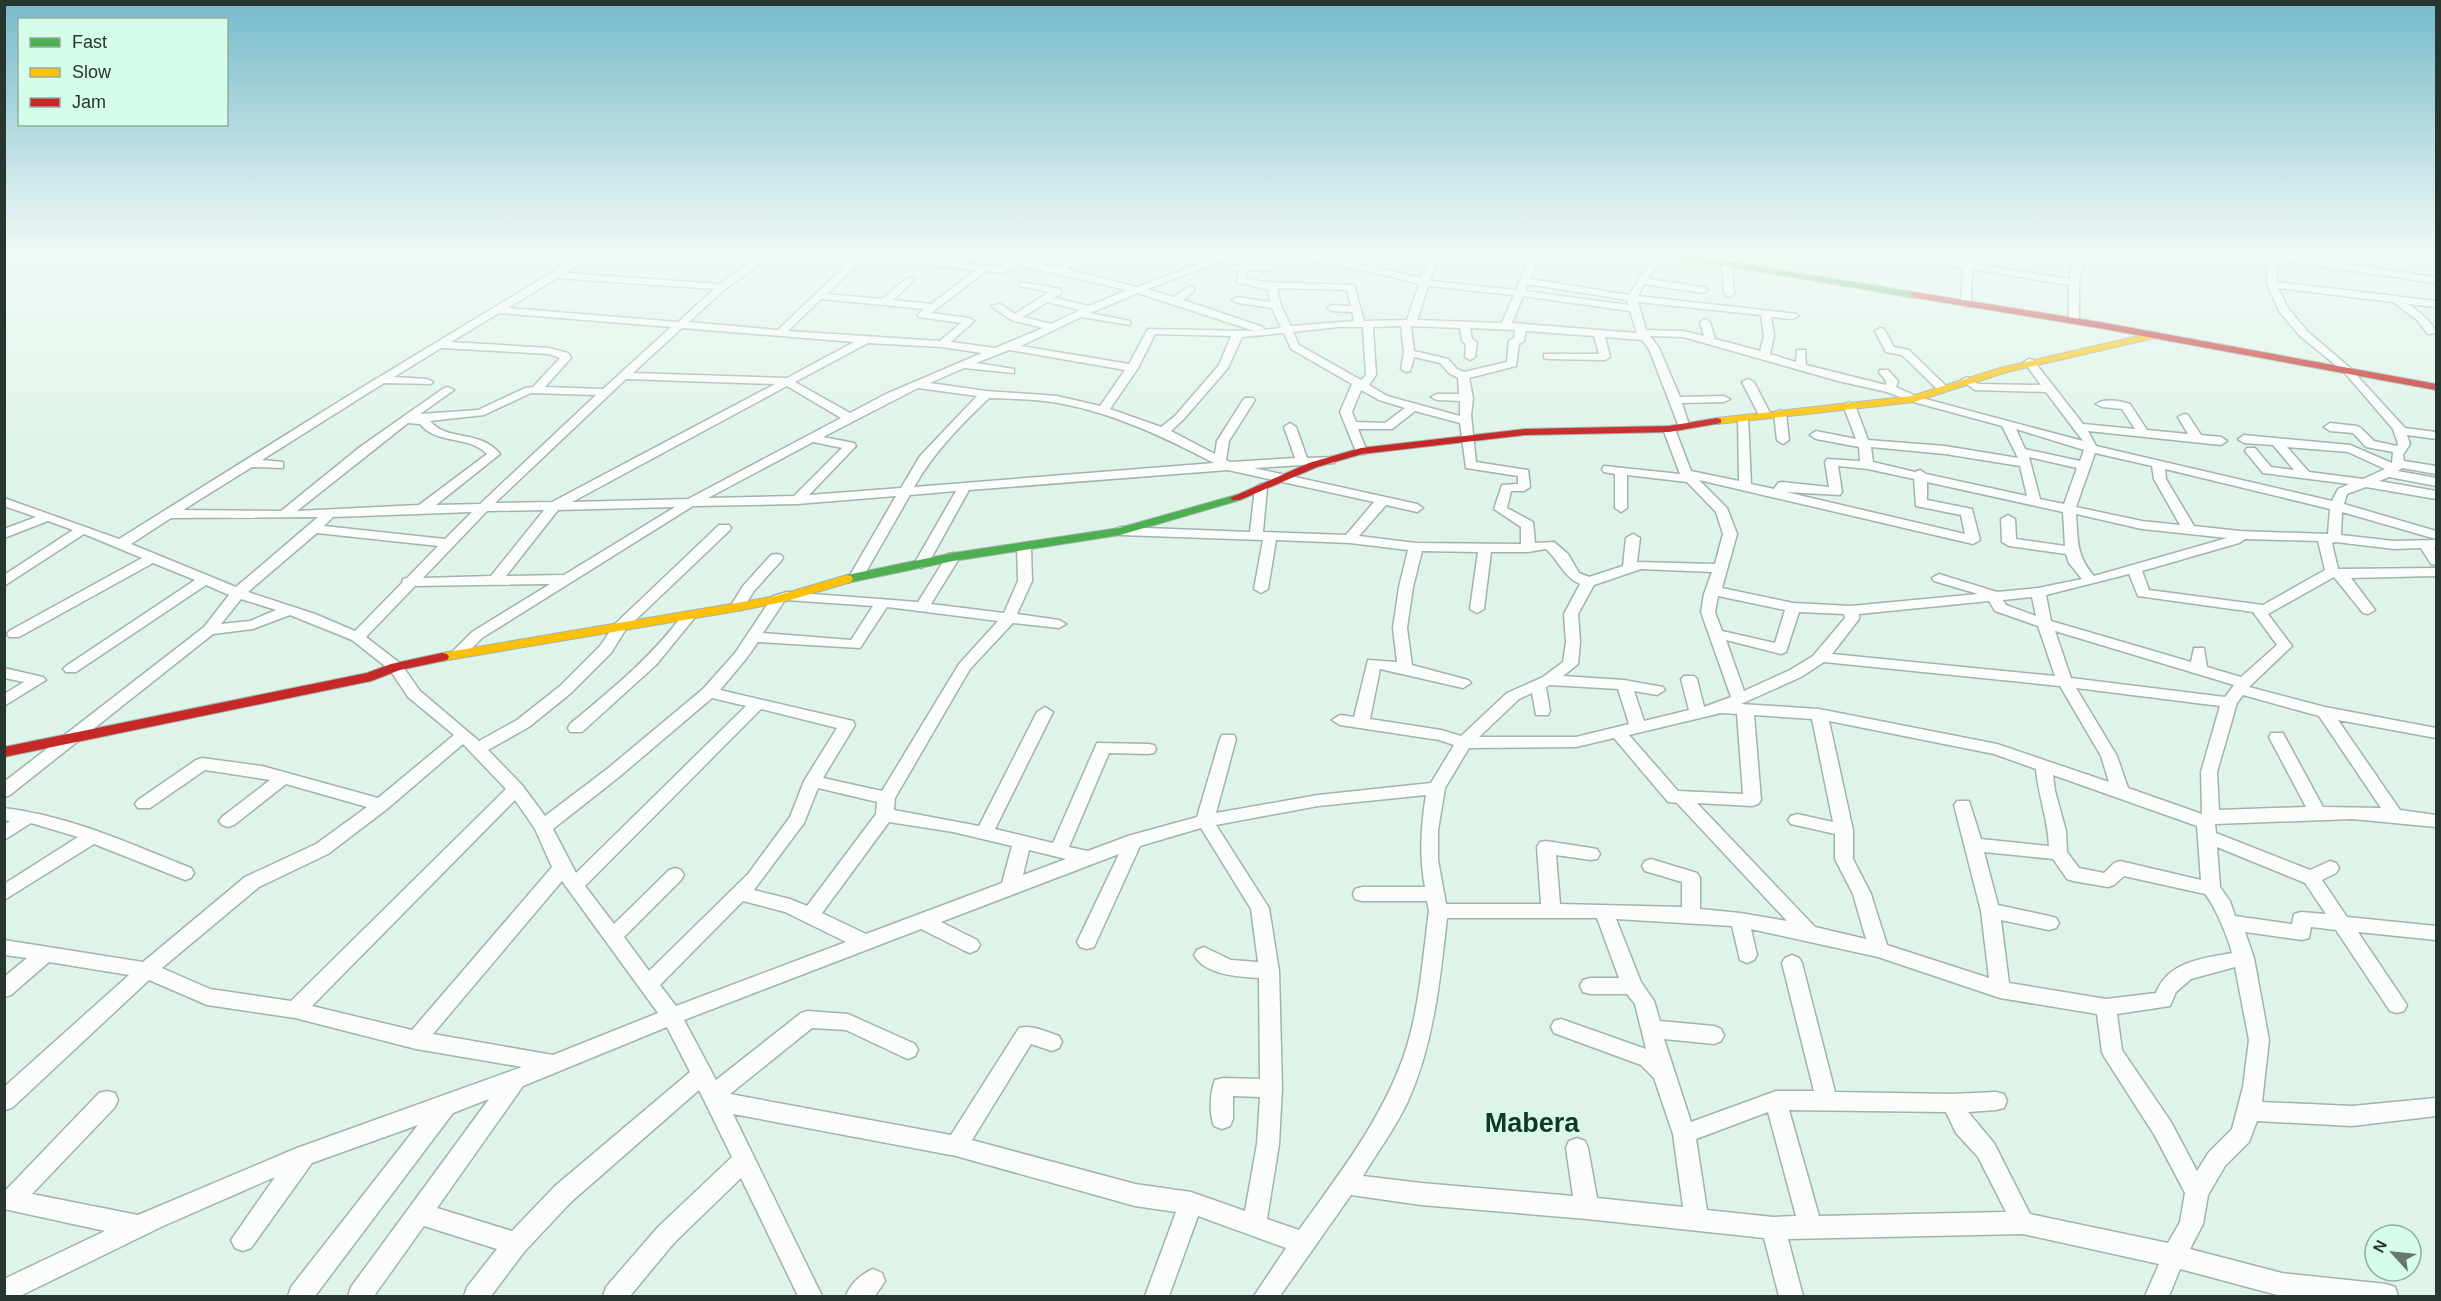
<svg xmlns="http://www.w3.org/2000/svg" width="2441" height="1301" viewBox="0 0 2441 1301" font-family="Arial,sans-serif">
	<rect width="100%" height="100%" fill="#dff4e9"/>
	<g fill="none" stroke-linecap="round" stroke-linejoin="round">
		<g stroke="#a2b3aa" stroke-width="3">
			<path id="street" d="M579,256H590L565,273L720,284L760,256H771L725,289L689,322L778,330L855,256H865L827,294L882,299L909,277L914,280L912,282L893,300L931,304L976,270L918,264L915,263V259L1001,267L1017,256H1028L1023,260L1058,267L1072,256H1082L1067,269L1137,287L1220,256H1234L1147,289L1174,297L1188,287H1194V291L1183,300L1263,327L1264,330L1281,328L1272,308L1237,303L1232,300L1237,297L1270,302L1268,290L1237,282L1239,270L1231,269V265H1266L1286,256H1315L1369,266L1375,256H1384L1378,268L1421,278L1426,265L1431,262L1436,265L1430,281L1516,290L1530,256H1539L1530,279L1629,295L1654,256H1663L1648,279L1703,287L1708,290L1703,293L1644,284L1638,296L1797,314L1798,316L1793,319L1771,317L1774,336L1770,354L1796,362L1797,350H1805L1806,365L1886,385V381L1879,372L1880,370H1888L1898,381L1896,387L1918,397L2083,441L2046,392L1975,390L1961,380L1967,377L1978,384L2041,385L2024,362L2029,359L2033,360L2083,424L2135,429L2122,409L2102,407L2096,404C2104,398 2120,401 2130,404L2147,430L2188,434L2178,417L2184,414L2188,415L2201,435L2221,437L2227,441L2221,445L2088,431L2096,446L2332,501L2338,489L2349,484L2263,473L2245,451L2247,448H2255L2271,467L2294,470L2273,445L2244,443L2238,439L2244,435L2350,445L2392,463L2393,452L2366,447L2353,433L2330,431L2324,427L2330,423L2357,426L2361,428L2374,441L2397,446L2398,444L2393,429L2344,372L2299,335L2279,311L2267,284V259L2261,256H2287L2436,277V283L2277,260V282L2436,301V307L2408,304C2419,312 2431,320 2436,333L2428,334L2417,320L2393,302L2278,288L2288,308L2307,331L2349,367L2405,428L2436,432V439L2407,435L2410,444L2403,455L2404,461L2436,466V474L2402,468L2398,471L2436,478V486L2389,477L2379,481L2436,491V499L2366,487L2347,494L2344,504L2436,531V539L2342,512L2341,535L2394,541L2436,540V548H2434L2436,552V565L2431,564L2421,548L2394,549L2336,542L2332,543L2338,569L2436,568V576L2351,578L2375,610L2368,614L2363,613L2334,577L2268,614L2292,646L2249,687L2325,707L2436,728V738L2338,720L2400,810L2436,815V827L2352,819L2215,824L2216,833L2310,870L2330,861L2336,863L2339,868L2336,873L2322,880L2347,917L2436,926V940L2358,932L2407,1005L2404,1011L2397,1013L2390,1011L2336,930L2311,927L2309,938L2302,940L2245,932L2254,958L2269,1040L2262,1102L2352,1106L2436,1098V1116L2352,1126L2257,1121L2249,1142L2225,1166L2208,1195L2203,1224L2190,1249L2282,1273L2386,1284L2395,1287L2398,1296H2281L2180,1269L2169,1296H2145L2159,1264L2023,1234L1788,1239L1803,1296H1779L1764,1238L1587,1219L1421,1205L1351,1195L1280,1296H1254L1286,1248L1198,1216L1169,1296H1145L1176,1212L1135,1206L956,1156L733,1114L822,1296H798L741,1178L674,1243L630,1296H603L606,1287L658,1227L732,1157L699,1090L571,1202L524,1252L491,1296H464L467,1287L497,1249L424,1226L374,1296H348L351,1287L489,1099L453,1113L315,1296H288L291,1287L418,1125L312,1163L251,1248L243,1251L235,1248L231,1240L275,1177L161,1227L20,1296H4V1279L105,1231L4,1209V1192L99,1093L107,1091L115,1093L118,1100L115,1107L32,1194L138,1215L297,1148L522,1067L416,1049L295,1018L207,1005L149,980L12,1108L4,1110V1087L129,975L49,962L11,995L4,997V977L27,958L4,955V940L143,962L245,877L316,844L367,807L286,784L234,825L228,827L222,825L219,821L222,817L270,780L205,770L150,808H138L135,804L138,800L196,760L202,758L262,766L378,798L454,735L408,697L390,670L352,640L290,615L253,629L213,634L10,795L4,797V782L204,627L229,595L206,585L76,672H66L63,669L66,666L195,580L153,563L19,637H9L7,634L9,631L142,558L84,534L4,586V575L73,530L48,521L4,538V529L36,517L4,506V498L119,539L343,399ZM1296,258L1372,272L1419,284L1407,320L1364,321L1354,285L1265,282L1245,278L1248,270L1267,271ZM1017,265L1127,290L1089,306L1054,298L1061,293V289L1020,282V286L1049,292L1015,314L1000,304L991,306L1011,320L1043,328L995,348L951,342L974,321L969,318L931,313L986,271L1003,273ZM557,278L714,289L678,322L508,308ZM1528,284L1627,300L1628,305L1525,291ZM1428,286L1514,295L1502,323L1417,320ZM1277,288L1347,290L1351,306L1332,305L1327,308L1332,311L1352,312L1354,321L1291,326L1281,306ZM1138,293L1254,331L1148,329L1129,364L1021,346L1081,317L1130,325V321L1090,313ZM1523,296L1630,311L1637,333L1512,323ZM821,299L924,309L918,315L919,317L961,323L940,341L788,331ZM1047,302L1080,310L1051,324L1023,317ZM1638,302L1761,315L1764,336L1760,351L1715,339L1710,322L1705,319L1700,322L1704,336L1683,331L1646,330ZM499,313H500L671,327L603,389L545,387L571,358L568,353L549,348L451,342ZM1401,326L1404,353L1401,369L1406,372L1410,371L1414,357L1440,363L1449,373L1458,378L1459,394H1437L1431,397L1437,400L1460,401V416L1387,396L1369,385L1376,375L1373,327ZM1411,326L1460,328L1462,341L1466,344L1465,357L1470,360L1475,357L1477,342L1472,339L1470,328L1515,330L1514,338L1509,341L1507,362L1464,372L1457,369L1448,359L1414,351ZM1338,327H1363L1366,375L1361,380L1299,345L1293,332ZM682,328L854,342L787,378L633,373ZM1526,331L1594,336L1599,354H1544V358L1548,359L1605,360L1610,357L1605,337L1642,340L1649,349L1679,427H1687L1689,425L1682,403L1724,402L1730,399L1724,396L1680,397L1659,348L1650,336L1683,337L1838,381L1887,392L1910,401L2002,426L2018,458L1945,446L1868,440L1855,405L1849,402L1843,405L1856,439L1816,431L1810,435L1816,439L1859,447L1860,461L1827,459L1825,462L1829,487L1782,482L1778,483L1774,489L1751,484L1748,416H1740L1738,418L1739,481L1691,471L1675,429L1673,427H1665L1663,429L1680,474L1604,466L1602,469L1604,472L1615,474V508L1621,512L1627,508V475L1687,482L1716,512L1723,534L1715,564L1637,562L1640,538L1633,534L1626,538L1623,566L1589,577L1579,573L1568,554L1554,542L1535,543L1533,522L1507,508L1511,491H1524L1530,487L1528,470L1476,462L1471,415L1473,398L1469,378L1516,366L1519,344L1524,341ZM1284,333L1291,349L1352,384L1340,412L1357,454H1365L1367,451L1358,429H1392L1415,411L1460,423L1466,468L1518,476V484L1502,485L1494,509L1521,527V544L1416,543L1359,536L1386,505L1417,512L1423,508L1417,504L1254,468L1334,463V457L1307,458L1296,427L1290,423L1284,427L1295,458L1230,462L1226,460L1229,441L1255,400L1253,398H1245L1243,400L1217,441L1215,454L1171,431L1183,420L1228,368L1242,337ZM1155,334L1231,336L1219,365L1175,416L1161,427L1110,409L1138,368ZM868,343L942,347L982,353L886,394L850,413L795,382ZM441,348L549,354L560,358L533,387L525,388L478,410L420,414L454,390L448,387L444,388L360,447L281,511L183,510L252,467L283,468V462L262,460L384,383L431,384L433,382L427,379L394,377ZM1009,350H1010L1125,370L1100,406L1057,396L986,391L930,383L964,368L1014,373V369L976,363ZM626,379L775,384L552,502L495,503ZM787,386L841,418L688,499L572,502ZM918,388L977,396L920,456L901,488L809,495L856,446L854,443L823,437ZM1361,390L1379,400L1405,408L1385,423L1356,422L1352,412ZM531,393L596,395L480,504L436,505L500,454C480,429 447,442 430,421L484,415ZM989,398C1012,399 1036,399 1058,403C1114,413 1164,437 1214,463L914,487C934,452 960,426 989,398ZM408,423L420,424C437,445 469,435 487,454L419,505L297,511ZM2016,429L2084,450L2080,461L2025,449ZM813,442L842,448L794,496L708,498ZM1871,447L1945,454L2020,466L2027,496L1926,474L1920,470L1915,472L1873,462ZM2287,447L2348,452L2385,469L2363,479L2309,472ZM2095,453L2152,466L2154,479L2180,525L2142,521L2076,507ZM2029,457L2077,468L2064,504L2040,499ZM1838,466L1868,469L1914,479L1916,506L1961,515L1965,534L1786,492L1840,495L1842,492ZM2165,469L2330,509L2328,534L2240,531L2194,526L2166,479ZM1228,470L1374,502L1346,535L1263,532L1267,488L1261,484L1255,488L1250,532L1120,527L1113,531L1120,535L1263,540L1254,589L1261,593L1268,589L1276,540L1350,543L1408,550L1399,587L1393,628L1397,662L1368,660L1354,717L1340,715L1332,720L1340,725L1439,740L1454,745L1431,783L1318,795L1216,813L1236,739L1234,735H1222L1220,739L1197,817L1128,836L1088,851L1069,847L1109,753L1148,754L1154,753L1156,749L1154,745L1148,744L1097,743L1053,843L995,829L1053,712L1045,707L1037,712L979,826L894,810L895,798L970,669L1013,623L1059,628L1066,624L1059,620L1017,614L1032,581L1031,547L1024,543L1017,547L1018,581L1004,613L931,604L960,557L953,553L948,554L918,602L787,592L773,596L735,653L703,689L607,769L545,816L522,785L488,750L529,727L571,693L611,653L626,629L729,531L731,528L729,525H719L615,624L600,646L560,686L517,720L479,741L420,691L401,664L366,637L415,586L550,584L472,632L451,653L454,656H464L482,638L693,506L797,504L896,496L849,577L856,581L863,577L910,495L956,491L914,564L921,568L928,564L969,490ZM1699,480L1973,544L1980,540L1972,509L1927,500V482L2063,512L2065,546L2016,539L2015,519L2008,515L2001,519L2002,542L2009,546L2066,554L2069,563L2082,579L2038,588L1997,592L1939,574L1932,578L1934,581L1978,594L1851,606L1793,603L1722,588L1737,534L1727,508ZM675,507L564,575L506,576L558,510ZM544,510L491,576L423,578L487,511ZM472,512L445,539L324,526L333,517ZM2076,514L2142,529L2227,538L2094,576C2076,555 2078,541 2076,514ZM318,517L236,587L131,544L171,518ZM317,533L438,546L407,578L403,579L402,583L355,631L315,614L248,592ZM2245,539L2318,541L2325,570L2263,605L2149,590L2142,571L2239,543ZM1546,549C1559,561 1564,577 1580,584L1564,614L1566,642L1563,662L1543,677L1507,693L1461,736L1441,730L1370,719L1380,669L1463,688L1471,683L1468,680L1412,665L1407,628L1413,587L1422,551L1478,552L1470,609L1477,613L1484,609L1491,552H1528ZM1641,569L1712,572L1704,594L1701,612L1731,697L1704,707L1697,679L1694,676H1684L1681,679L1689,710L1644,721L1634,691L1657,695L1665,690L1663,687L1624,680L1563,676L1578,664L1580,642L1578,614L1594,585ZM2129,574L2138,596L2253,612L2277,645L2241,677L2207,667L2204,648H2194L2191,662L2051,621L2046,595ZM1718,596L1785,610L1775,643L1722,631L1715,612ZM2032,597L2036,616L2006,605L2003,600ZM241,599L276,610L250,621L221,624ZM785,600H787L873,606L851,640L763,633ZM1989,601L1995,611L2038,626L2055,676L1832,654L1859,619V614ZM887,607L998,621L959,664L882,791L823,778L855,725L853,721L720,690L746,659L758,642L860,648ZM1799,612L1844,614L1845,618L1813,656L1790,670L1744,691L1726,640L1781,654L1786,652ZM2055,631L2234,685L2225,697L2071,678ZM1824,662L2060,686L2101,756L2109,782L1997,744L1819,709L1741,704L1801,677ZM1550,685L1618,689L1629,724L1576,737H1479L1519,699L1532,693L1536,715H1548L1550,711L1546,687ZM2076,688L2220,706L2201,772L2202,814L2128,788L2117,756ZM2243,695L2319,716L2381,808L2323,807L2285,737L2283,733H2271L2269,737L2306,807L2219,810L2217,772L2237,703ZM712,698L746,706L576,873L553,829L619,777ZM761,709L837,728L804,781L790,817L748,874L649,971L624,937L681,880L684,875L681,870L675,868L669,870L614,924L585,886ZM1721,713L1737,714L1743,794L1678,791L1629,735ZM1754,715L1812,719L1833,822L1797,814L1791,816L1788,820L1791,824L1835,834V859L1853,894L1866,939L1815,927L1697,803L1752,806L1758,804L1761,800ZM1829,721L1994,754L2036,769C2038,795 2048,819 2049,846L1981,839L1969,801H1957L1954,805L1981,911L1989,978L1887,945L1871,894L1853,859V830ZM1614,738L1668,802L1677,803L1787,921L1740,913L1700,909V878L1697,873L1651,859L1645,861L1642,866L1645,871L1682,882V907L1560,904L1556,855L1591,860L1597,859L1600,854L1597,849L1591,848L1546,841L1540,842L1537,847L1541,904H1446L1438,860V830L1445,788L1469,748L1576,747ZM463,744L506,789L291,1001L210,989L162,968L259,887L328,854L387,809ZM2053,775L2197,826L2201,880L2120,861L2114,863L2104,873L2079,868L2067,852L2066,831L2055,791ZM818,788L877,802L876,814L807,906L790,899L754,890L804,823ZM1426,795C1421,827 1419,855 1425,887H1362L1355,889L1353,894L1355,899L1362,901H1427L1429,911C1423,955 1420,1003 1407,1046C1386,1114 1340,1173 1299,1230L1267,1219L1279,1144L1282,1088L1279,971L1269,908L1216,825L1318,806ZM515,800L535,829L552,867L412,1030L312,1006ZM889,822L953,832L1012,846L1002,883L866,934L822,913ZM1201,828L1251,909L1258,962L1231,960L1204,947L1197,950L1194,955C1205,975 1239,977 1259,978L1260,1079L1223,1078L1215,1080C1210,1092 1209,1114 1214,1126L1222,1129L1230,1126L1233,1119V1096L1260,1097L1257,1144L1245,1211L1191,1192L1135,1184L972,1140L1031,1044L1052,1051L1059,1048L1062,1042L1059,1036C1047,1032 1031,1024 1019,1028L951,1135L730,1094L812,1028L846,1030L901,1056L908,1059L915,1056L918,1050L915,1044L848,1014L808,1011L801,1013L716,1080L684,1020L921,929L963,950L970,953L977,950L980,945L977,940L941,922L1119,854L1077,942L1080,947L1087,949L1094,947L1140,846ZM2217,847L2305,883L2326,914L2301,912L2294,914L2292,924L2235,916L2230,901L2220,887ZM1029,850L1066,859L1023,875ZM1984,852L2053,859L2067,879L2073,881L2108,887L2114,885L2124,876L2205,894C2215,906 2228,937 2232,953C2203,958 2167,962 2156,993L2106,999L2009,983L2001,920L2049,930L2056,928L2059,923L2056,918L2049,916L1998,905ZM562,881L658,1013L553,1055L433,1034ZM743,901L785,912L846,942L676,1006L660,985ZM1447,918H1597L1619,978H1590L1583,980L1580,986L1583,992L1590,994H1627L1635,1004L1646,1049L1561,1019L1554,1021L1551,1027L1554,1033L1641,1065L1654,1078L1673,1134L1683,1207L1597,1198L1588,1148L1585,1141L1577,1138L1569,1141L1566,1148L1573,1196L1421,1183L1363,1176C1378,1151 1396,1127 1408,1101C1434,1043 1440,980 1447,918ZM1616,919L1732,926L1740,960L1747,963L1754,960L1757,955L1751,929L1878,957L2000,998L2097,1014L2102,1052L2105,1058L2155,1136L2185,1193L2180,1222L2168,1243L2030,1214L1994,1143L1968,1112L1996,1110L2004,1108L2007,1101L2004,1094L1996,1092L1952,1094L1835,1092L1802,963L1799,958L1792,955L1785,958L1782,963L1814,1091H1776L1691,1122L1664,1039L1714,1044L1721,1041L1724,1035L1721,1029L1714,1026L1660,1021L1654,1001L1641,982ZM2235,967L2249,1040L2243,1087L2232,1129L2209,1152L2197,1171L2171,1122L2122,1050L2117,1014L2170,1006L2176,992L2191,979ZM667,1027L690,1072L555,1186L512,1231L437,1208L523,1086ZM1789,1110L1946,1112L1956,1133L1978,1157L2006,1212L1819,1216ZM1768,1112L1796,1216L1773,1217L1707,1210L1696,1139Z
				M1904,256H1927L1963,262V256H1973L1972,264L2070,279L2074,256H2084L2079,283V318L2074,321L2069,318V285L1972,269L1971,304L1966,307L1961,304L1963,268Z
				M1727,262L1732,265L1734,294L1729,297L1724,294L1722,265Z
				M1880,328L1884,329L1894,347L1909,350L1946,386V390H1938L1902,355L1886,352L1875,331Z
				M1748,379L1754,382L1771,415L1769,417L1765,418L1759,415L1742,382Z
				M1780,410L1786,413L1789,440L1783,444L1777,440L1774,413Z
				M776,554L781,555L783,558L781,561L754,591L742,610H732L730,607L743,586L771,555Z
				M689,612L696,616L656,665L582,732H570L568,728L570,724C611,690 652,657 684,613Z
				M4,668L43,677L46,680L4,706V694L24,682L4,678Z
				M4,808C71,816 130,844 191,868L194,873L191,878L185,880L94,844L4,900V884L78,837L31,823L4,840V825L10,821L4,820Z
				M873,1269L882,1273L885,1281L875,1296H846C850,1284 861,1274 873,1269Z"/>
		</g>
		<g stroke="#a2b3aa" stroke-width="2">
			<path id="fast" d="M1670,256H1691L1914,292L1918,295L1914,298Z
				M1236,495L1240,496V500L1120,535L953,561L847,583L841,579L847,575L953,553L1119,528Z"/>
		</g>
		<g stroke="#a2b3aa" stroke-width="2">
			<path id="slow" d="M2156,332L2159,333V337L2007,372L1914,402L1717,424L1712,421L1717,418L1912,396L2000,368Z
				M847,575L851,576L853,579L851,582L783,602L737,611L442,661L435,657L442,653L737,603L776,596Z"/>
		</g>
		<g stroke="#a2b3aa" stroke-width="2">
			<path id="jam" d="M1914,292L2099,322L2436,384V390L2099,328L1911,297V293Z
				M1717,418L1721,419V423L1669,432L1525,435L1362,454L1317,467L1240,500H1232L1230,498L1309,463L1361,448L1525,429L1669,426Z
				M442,653L447,654L449,657L447,660L400,670L371,681L4,757V747L367,673L391,664Z"/>
		</g>
		<use href="#street" fill="#fafdfc" fill-rule="evenodd"/>
		<use href="#fast" fill="#4caf50" fill-rule="evenodd"/>
		<use href="#slow" fill="#ffc107" fill-rule="evenodd"/>
		<use href="#jam" fill="#c62828" fill-rule="evenodd"/>
	</g>
	<linearGradient id="sky" x2="0" y2="1"><stop stop-color="#76bacb"/><stop offset="0.58" stop-color="#f1faf5"/><stop offset="1" stop-color="#f1faf5" stop-opacity="0"/></linearGradient>
	<rect width="2441" height="438" fill="url(#sky)"/>
	<g text-anchor="middle" stroke-width="4.5" stroke-linejoin="round" paint-order="stroke">
		<g font-size="27" font-weight="bold" fill="#133627" stroke="#d6fde9">
			<text x="1532" y="1132">Mabera</text>
		</g>
	</g>
	<rect width="2441" height="1301" fill="none" stroke="#27362f" stroke-width="12"/>
	<rect x="18" y="18" width="210" height="108" fill="#d6fde9" stroke="#90ad9f" stroke-width="1.5"/>
	<rect x="30" y="38" width="30" height="9" fill="#4caf50" stroke="#90ad9f" stroke-width="1.5"/>
	<text x="72" y="48" font-size="18" fill="#27362f">Fast</text>
	<rect x="30" y="68" width="30" height="9" fill="#ffc107" stroke="#90ad9f" stroke-width="1.5"/>
	<text x="72" y="78" font-size="18" fill="#27362f">Slow</text>
	<rect x="30" y="98" width="30" height="9" fill="#c62828" stroke="#90ad9f" stroke-width="1.5"/>
	<text x="72" y="108" font-size="18" fill="#27362f">Jam</text>
	<g transform="translate(2393 1253) rotate(297)"><circle r="28" fill="#d6fde9" stroke="#90ad9f" stroke-width="1.5"/>
	<path d="M0-4.5L10 22L0 15L-10 22Z" fill="#677870"/>
	<text y="-9" font-size="16" font-weight="bold" text-anchor="middle" fill="#27362f">N</text>
	</g>
</svg>
